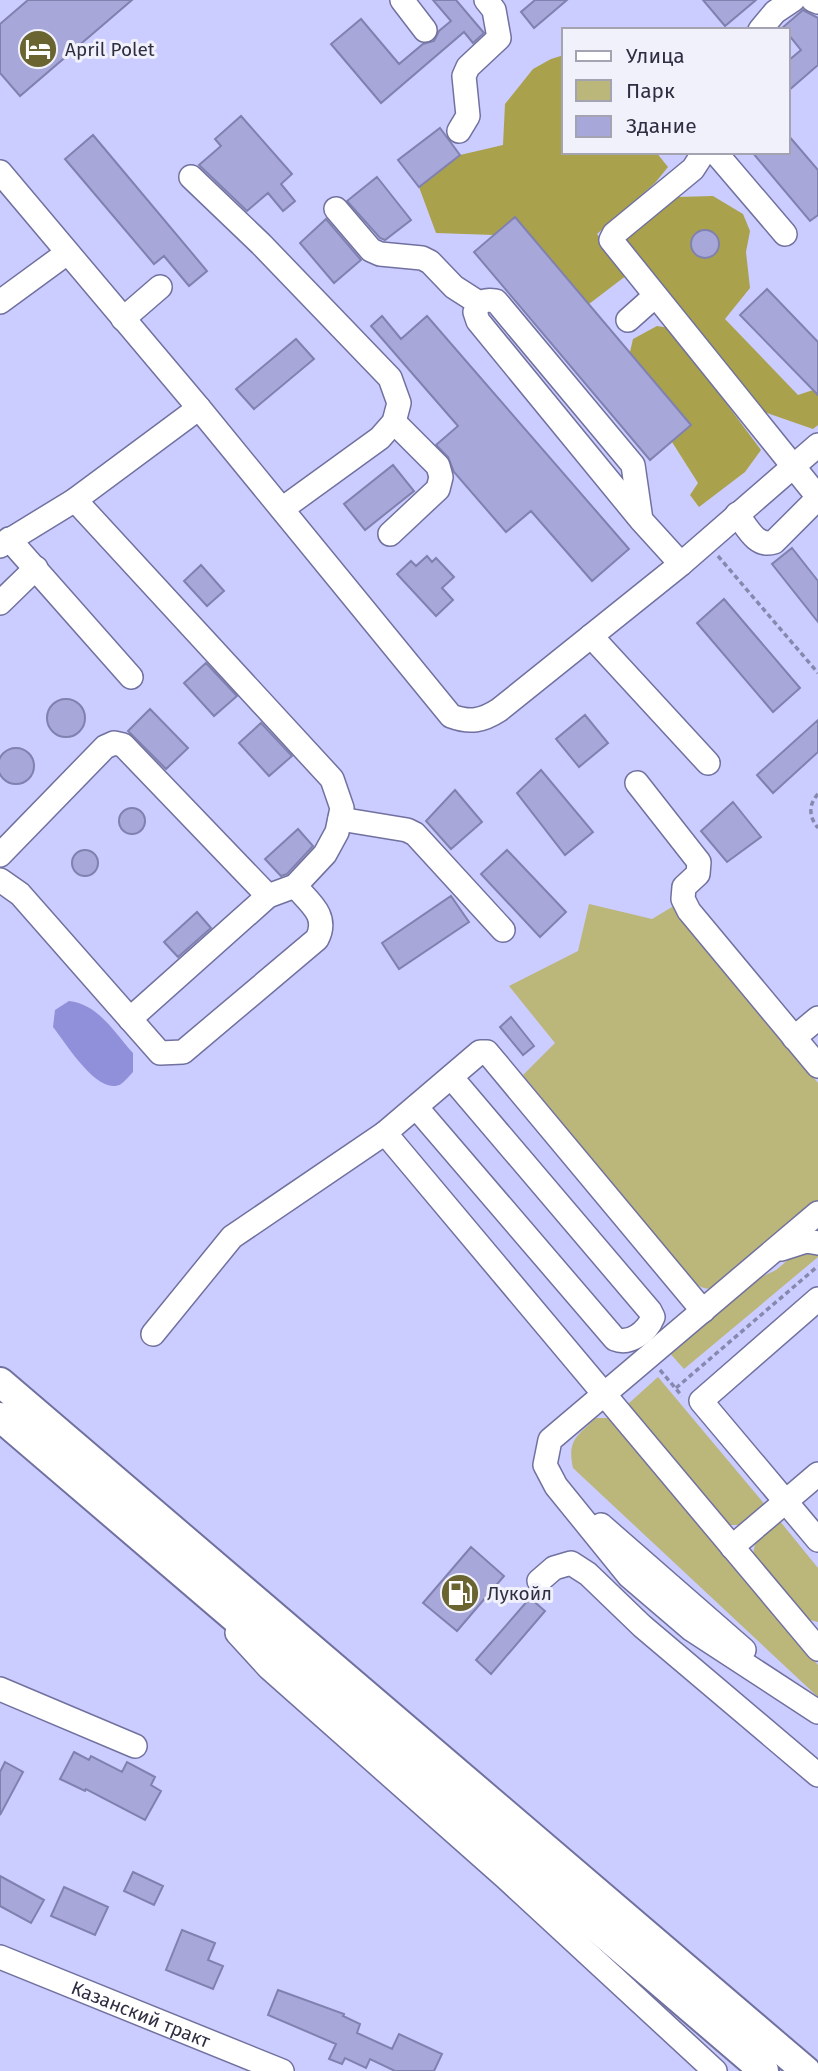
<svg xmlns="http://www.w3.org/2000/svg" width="818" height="2071" viewBox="0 0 818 2071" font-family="'Fira Sans',sans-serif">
	<rect width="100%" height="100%" fill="#cbccff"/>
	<path fill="#bbb67a" d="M589,904L652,919L677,904L818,1083V1202L717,1287C698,1294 690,1277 678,1264L523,1075L555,1043L509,986L578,951Z
		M800,1250H818V1257L684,1369L667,1350L743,1286L776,1270Z
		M658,1377L766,1506L745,1525H729L628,1404Z
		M596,1418H610L818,1665V1697L573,1468C567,1440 577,1436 596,1418Z
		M779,1520L818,1568V1622L810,1620L753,1554L756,1539Z"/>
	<path fill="#a9a14b" d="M564,55V152H656L668,167L655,183L597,234L627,275L589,304L515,217L494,235L436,233L419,187L460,155L503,145L505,104L533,69L551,59Z
		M713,196L743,214L750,231L746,252L750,288L725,319L798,395L813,390L818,385V425L813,429L753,408L622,239L677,197Z
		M657,326L670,328L761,450L745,472L699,507L690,495L698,483L672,442L691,425L630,352L633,339Z"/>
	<path fill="#908fd9" d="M69,1001C98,1004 114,1032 133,1053V1072C129,1076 125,1081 121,1084C98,1097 66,1043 53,1027L55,1010Z"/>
	<path fill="#a7a8d9" stroke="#8181b0" stroke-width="2" d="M28,0H132L20,96L0,73V24Z
		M433,0H456L484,33L473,43L464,32L381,103L331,44L361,19L399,64L423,44L434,41L439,31L451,21Z
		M535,0H567L534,28L521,12Z
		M703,0H756L725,26Z
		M803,10L818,18V65L788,91V61L801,50L788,34V30L782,28Z
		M241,116L292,174L281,184L295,201L283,211L268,193L247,211L199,165L221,146L215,139Z
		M440,128L460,155L419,187L398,160Z
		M93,135L207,271L189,286L164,256L154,264L65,159Z
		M788,135L818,170V215L810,221L752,152H788Z
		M377,177L411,220L385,240L380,238L347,201Z
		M515,217L691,425L650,460L474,252Z
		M326,219L361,260L334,283L300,243Z
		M691 244a14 14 0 1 1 28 0a14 14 0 1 1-28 0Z
		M767,289L818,342V395L740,315Z
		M382,316L401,339L427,316L629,549L592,581L531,511L506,532L454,472L448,457L436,445L458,426L371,326Z
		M296,339L314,359L254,409L236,389Z
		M393,465L414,491L365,530L344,504Z
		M792,548L818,581V622L772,564Z
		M427,556L432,562L436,558L454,577L442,588L453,600L436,616L397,574L411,561L416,566Z
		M201,565L224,591L207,606L184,581Z
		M724,599L800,688L773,712L697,623Z
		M206,663L237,696L214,716L184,683Z
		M47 718a19 19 0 1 1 38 0a19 19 0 1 1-38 0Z
		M150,709L188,748L166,769L128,731Z
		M585,715L608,743L579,767L556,739Z
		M818,720V752L773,793L757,775Z
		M261,723L292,756L269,776L239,743Z
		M-2 766a18 18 0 1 1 36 0a18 18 0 1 1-36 0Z
		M541,770L593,832L565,855L517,793Z
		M455,790L482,822L451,849L426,821Z
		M733,802L761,837L727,862L701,831Z
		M119 821a13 13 0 1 1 26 0a13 13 0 1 1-26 0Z
		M298,829L313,846L287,874L281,876L265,859Z
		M507,850L566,912L540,937L481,874Z
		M72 863a13 13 0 1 1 26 0a13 13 0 1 1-26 0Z
		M451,896L469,922L399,969L382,943Z
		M197,912L211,928L178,957L164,942Z
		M511,1017L534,1046L523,1055L500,1027Z
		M471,1547L504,1576L457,1631L423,1603Z
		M530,1598L545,1611L491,1674L476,1660Z
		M74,1752L89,1760L91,1756L122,1772L127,1762L155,1777L151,1785L161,1791L145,1820L86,1789L85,1791L60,1779Z
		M5,1762L23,1772L0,1815V1772Z
		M133,1872L163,1886L154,1905L124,1891Z
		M0,1876L44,1900L31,1923L0,1906Z
		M64,1887L108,1907L95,1935L51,1916Z
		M182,1930L215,1943L208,1960L223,1966L213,1989L166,1970Z
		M278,1990L344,2014L343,2016L360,2024L357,2033L392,2049L399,2034L442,2054L434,2071H395L370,2059L366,2068L345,2058L342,2064L329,2059L336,2044L268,2015Z"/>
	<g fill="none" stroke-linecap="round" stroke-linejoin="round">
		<g stroke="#71719f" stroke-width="26">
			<g id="minor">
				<path d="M402,0L425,30"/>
				<path d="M813,0L818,2"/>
				<path d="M760,30L775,12L793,0"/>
				<path d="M459,131L468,116L464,76L468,67L499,38L494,10L486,0"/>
				<path d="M704,152L693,169L614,234L611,240L818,497"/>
				<path d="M715,152L785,234"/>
				<path d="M0,172L199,408L451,716C470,723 482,721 499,710L681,564L818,445"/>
				<path d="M191,177L261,244L390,378L399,403L394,422L380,438L282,509"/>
				<path d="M336,209L371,250L380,254L422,258L430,262L454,287L479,303"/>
				<path d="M0,302L67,253"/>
				<path d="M123,319L160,287"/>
				<path d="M628,320L655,296"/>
				<path d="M75,500L332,779L342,808L337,832L325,854L295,886L268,896L130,1019"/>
				<path d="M737,514C747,527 756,548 774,542L818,498"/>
				<path d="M641,520L633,465L496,301C484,299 480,301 475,312L478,321L641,520L681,564"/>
				<path d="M390,534L438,489L441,477L438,466L394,422"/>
				<path d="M9,539L131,677"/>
				<path d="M0,546L75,500L199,408"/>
				<path d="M0,603L36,568"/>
				<path d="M591,636L708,763"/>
				<path d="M637,783L699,862L698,874L684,887L683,899L689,911L818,1066"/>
				<path d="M340,819L407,830L415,834L503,930"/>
				<path d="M0,855L105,747L114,743L123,745L268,896"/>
				<path d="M0,880L20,894L160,1053L183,1052L317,939C329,916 310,903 295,886"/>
				<path d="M794,1038L818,1018"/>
				<path d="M416,1107L615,1339C630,1345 647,1332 653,1317L650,1311L451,1077"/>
				<path d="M818,1213L550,1440L545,1465L556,1486L629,1576L691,1629L818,1712"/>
				<path d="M781,1249L806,1241L818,1243"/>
				<path d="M818,1299L701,1401L818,1540"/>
				<path d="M703,1311L487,1052H480L385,1133L818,1649"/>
				<path d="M153,1334L232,1237L385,1133"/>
				<path d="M601,1525L744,1650"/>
				<path d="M732,1547L818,1474"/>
				<path d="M539,1581L554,1568L571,1563L588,1574L642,1626L818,1775"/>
				<path d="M237,1633L269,1668L506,1878L715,2071"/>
				<path d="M0,1689L135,1746"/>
				<path id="s1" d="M0,1957L282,2071"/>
			</g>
		</g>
		<g stroke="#71719f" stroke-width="32">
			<path id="major" d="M0,1382L806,2071
				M0,1417L764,2071"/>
		</g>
		<path stroke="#8788ad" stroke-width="3.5" stroke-dasharray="5 3.5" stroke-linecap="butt" d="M718,556L818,673
			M818,794C808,805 809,817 818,828
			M660,1370L682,1396
			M676,1388L818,1266"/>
		<use href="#minor" stroke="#fff" stroke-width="23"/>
		<use href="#major" stroke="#fff" stroke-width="28"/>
	</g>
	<defs>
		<g id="hotel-disc" transform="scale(2.0125)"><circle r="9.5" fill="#696430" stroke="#f1f1fc"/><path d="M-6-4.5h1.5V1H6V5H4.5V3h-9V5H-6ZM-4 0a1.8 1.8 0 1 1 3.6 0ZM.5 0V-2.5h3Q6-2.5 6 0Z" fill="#fff"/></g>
		<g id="fuel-disc" transform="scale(2.0125)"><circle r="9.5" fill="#696430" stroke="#f1f1fc"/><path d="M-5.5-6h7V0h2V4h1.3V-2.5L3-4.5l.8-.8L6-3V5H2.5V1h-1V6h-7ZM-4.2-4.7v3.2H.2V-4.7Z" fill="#fff"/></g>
	</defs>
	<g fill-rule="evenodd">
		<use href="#hotel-disc" x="38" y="49"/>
		<use href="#fuel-disc" x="460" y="1593"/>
	</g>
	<g text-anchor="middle" stroke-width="6" stroke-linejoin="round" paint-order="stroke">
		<g font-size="19" fill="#2e2e42" stroke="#f1f1fc" text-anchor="start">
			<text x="65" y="56">April Polet</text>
			<text x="487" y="1600">Лукойл</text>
		</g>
		<g font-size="19" fill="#2e2e42" stroke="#f1f1fc">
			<text dy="7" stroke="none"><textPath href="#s1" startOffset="152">Казанский тракт</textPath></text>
		</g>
	</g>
	<rect x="562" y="28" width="228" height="126" fill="#f1f1fc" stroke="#a3a3b2" stroke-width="2"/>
	<rect x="576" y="51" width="35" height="10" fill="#ffffff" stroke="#a3a3b2" stroke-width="2"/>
	<text x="626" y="63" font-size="21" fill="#2e2e42">Улица</text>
	<rect x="576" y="80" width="35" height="21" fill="#bbb67a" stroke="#a3a3b2" stroke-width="2"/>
	<text x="626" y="98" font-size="21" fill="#2e2e42">Парк</text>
	<rect x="576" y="116" width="35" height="21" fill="#a7a8d9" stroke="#a3a3b2" stroke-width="2"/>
	<text x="626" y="133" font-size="21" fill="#2e2e42">Здание</text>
</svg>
